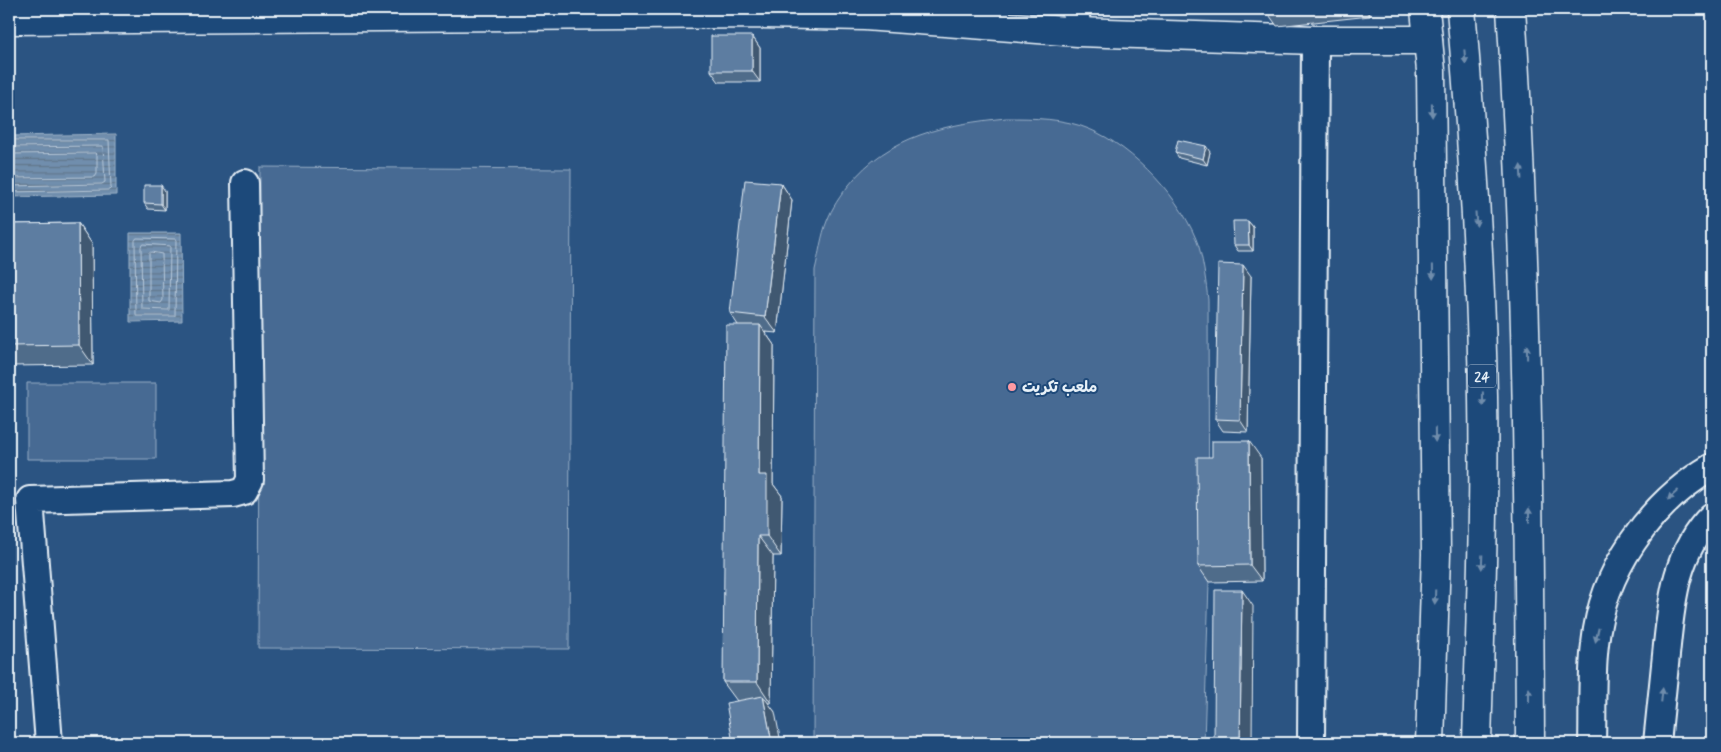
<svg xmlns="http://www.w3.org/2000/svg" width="1721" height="752" viewBox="0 0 1721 752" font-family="Mynerve,'Playpen Sans Arabic',sans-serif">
	<defs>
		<pattern id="water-rules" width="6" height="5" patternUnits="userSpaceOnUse" patternTransform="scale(1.25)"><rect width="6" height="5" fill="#708ead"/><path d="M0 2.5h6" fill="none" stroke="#61768a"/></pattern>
	</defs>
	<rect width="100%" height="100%" fill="#2b5482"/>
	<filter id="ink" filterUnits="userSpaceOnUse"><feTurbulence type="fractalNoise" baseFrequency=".02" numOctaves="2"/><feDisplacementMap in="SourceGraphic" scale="10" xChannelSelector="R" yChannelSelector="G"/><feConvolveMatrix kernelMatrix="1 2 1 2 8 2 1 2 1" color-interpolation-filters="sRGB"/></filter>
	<g filter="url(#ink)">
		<path fill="#476b93" stroke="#98aec6" d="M1006,118C1034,118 1063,118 1089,129C1134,147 1184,201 1199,247C1204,265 1206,282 1208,300L1209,582L1204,743H813L815,270C819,254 821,236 827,221C832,208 840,196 849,185C888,135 947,124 1006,118Z
			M260,167L571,169L569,649L258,648Z
			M27,383H156V459H27Z"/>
		<path fill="url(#water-rules)" stroke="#a0b6cb" d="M116,134V195L9,197V136Z
			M130,233H181L182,321L130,322Z"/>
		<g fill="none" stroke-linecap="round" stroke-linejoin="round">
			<path stroke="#b8c9da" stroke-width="1" d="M9,140H109L111,188L109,190L9,192
				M9,147L103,146L105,182L102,184L9,186
				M9,154L95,153L97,155V174L95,177L9,178
				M137,238L176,239L175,316H136L135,241Z
				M143,244L170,246L169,310L142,309L141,247Z
				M151,252L162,254L163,300L161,303L149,301V254Z"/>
			<g stroke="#e8f1f8" stroke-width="30">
				<path id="minor" d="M1075,9L1078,32
					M49,743L30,500L233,494L244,491L250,480L245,183
					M1311,743L1315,40
					M1592,743C1593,711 1591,677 1595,644C1602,571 1650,503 1712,467
					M1657,743C1660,714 1663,685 1666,655C1671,607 1674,553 1712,516"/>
			</g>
			<g stroke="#e8f1f8" stroke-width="31">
				<path id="tertiary" d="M9,20L762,14L865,16L1078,32L1315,40H1428"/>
			</g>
			<g stroke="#e8f1f8" stroke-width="31">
				<path id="primary" d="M1425,9L1431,71L1436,554L1430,743
					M1461,9C1472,138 1481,267 1483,396C1485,512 1480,628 1477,743
					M1511,9C1527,254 1529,498 1530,743"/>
			</g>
			<use href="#minor" stroke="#1f4a7a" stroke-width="26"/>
			<use href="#tertiary" stroke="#1f4a7a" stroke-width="28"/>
			<use href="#primary" stroke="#1f4a7a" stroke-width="28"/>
		</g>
		<path fill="#506c8a" stroke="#e8f1f8" d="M1265,9H1369L1370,16L1277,26Z
			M752,36L760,48V82H719L711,71Z
			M1175,152H1210L1207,165L1179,158Z
			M781,183L792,200L777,333L765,332L774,345L773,484L782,496L781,556H773L771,703H768L775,712L737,701L723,682L738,325L730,313Z
			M165,191V210L148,209L144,203Z
			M1248,221L1253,227V251H1238L1234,245Z
			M78,223L92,244L93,365L9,366V224Z
			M1251,276L1248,432L1223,431L1215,419Z
			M1212,457L1261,458L1262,581L1209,582L1198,566Z"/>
		<path fill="#415871" stroke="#e8f1f8" d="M1365,9H1369L1370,16Z
			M752,36L760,48V82L752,71Z
			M1206,146L1210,152L1207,165L1203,159Z
			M781,183L792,200L777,333L765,317Z
			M161,185L165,191V210L161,204Z
			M1248,221L1253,227V251L1249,245Z
			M78,223L92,244L93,365L79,345Z
			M1243,265L1251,276L1248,432L1240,420Z
			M760,325L774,345L773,484L782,496L781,556L767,536L759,475Z
			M1249,441L1261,458L1262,581L1250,565Z
			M758,536L773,556L771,703L757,682Z
			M1242,590L1253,606L1252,743H1240Z
			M763,696L775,712L781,743H772Z"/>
		<path fill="#5d7da1" stroke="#e8f1f8" d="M711,36H752V71H711Z
			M1178,140L1206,146L1203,159L1175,152Z
			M745,180L781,183L765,317L730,313Z
			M144,185H161V204L144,203Z
			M1233,221H1248L1249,245H1234Z
			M78,223L79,345L9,346V224Z
			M1218,264L1243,265L1240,420L1215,419Z
			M726,325H760L759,475H767V536H758L757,682H723Z
			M1212,441H1249L1250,565L1198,566L1197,457H1212Z
			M1215,590H1242L1240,743H1214Z
			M763,696L772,743H733L726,703Z"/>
		<defs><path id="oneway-solid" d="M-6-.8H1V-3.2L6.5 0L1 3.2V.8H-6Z" transform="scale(1.25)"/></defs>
		<g fill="#6f8dac">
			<use href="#oneway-solid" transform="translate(1465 57) rotate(85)"/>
			<use href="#oneway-solid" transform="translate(1432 110) rotate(89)"/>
			<use href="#oneway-solid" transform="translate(1521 172) rotate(-93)"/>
			<use href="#oneway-solid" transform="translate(1476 219) rotate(86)"/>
			<use href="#oneway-solid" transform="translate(1433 272) rotate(89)"/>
			<use href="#oneway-solid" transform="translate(1527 352) rotate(-91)"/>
			<use href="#oneway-solid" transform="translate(1483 399) rotate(89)"/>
			<use href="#oneway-solid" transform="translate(1435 435) rotate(89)"/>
			<use href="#oneway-solid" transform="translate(1673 495) rotate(138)"/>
			<use href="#oneway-solid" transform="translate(1529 515) rotate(-90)"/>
			<use href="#oneway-solid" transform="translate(1482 562) rotate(92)"/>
			<use href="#oneway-solid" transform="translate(1435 597) rotate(92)"/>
			<use href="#oneway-solid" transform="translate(1597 635) rotate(103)"/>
			<use href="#oneway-solid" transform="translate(1529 695) rotate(-90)"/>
			<use href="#oneway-solid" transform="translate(1662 695) rotate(-84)"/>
		</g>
	</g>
	<circle fill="#ff9aa2" stroke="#1f4a7a" stroke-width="2" cx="1012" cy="387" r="5"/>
	<g text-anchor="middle" stroke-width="4" stroke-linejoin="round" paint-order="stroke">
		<rect fill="#1f4a7a" stroke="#acbfd2" stroke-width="1" x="1468" y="364.5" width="28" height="23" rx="4"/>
		<g font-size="14" font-weight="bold" fill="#e8f1f8">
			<text x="1482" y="381">24</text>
		</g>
		<g font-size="15" font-weight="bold" fill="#e8f1f8" stroke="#1f4a7a" text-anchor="start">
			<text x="1022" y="392">ملعب تكريت</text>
		</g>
	</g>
	<rect width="1721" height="752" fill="none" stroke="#1f4a7a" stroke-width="30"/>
	<rect x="15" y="15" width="1691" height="722" fill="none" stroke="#e8f1f8" stroke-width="2" filter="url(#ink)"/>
</svg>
